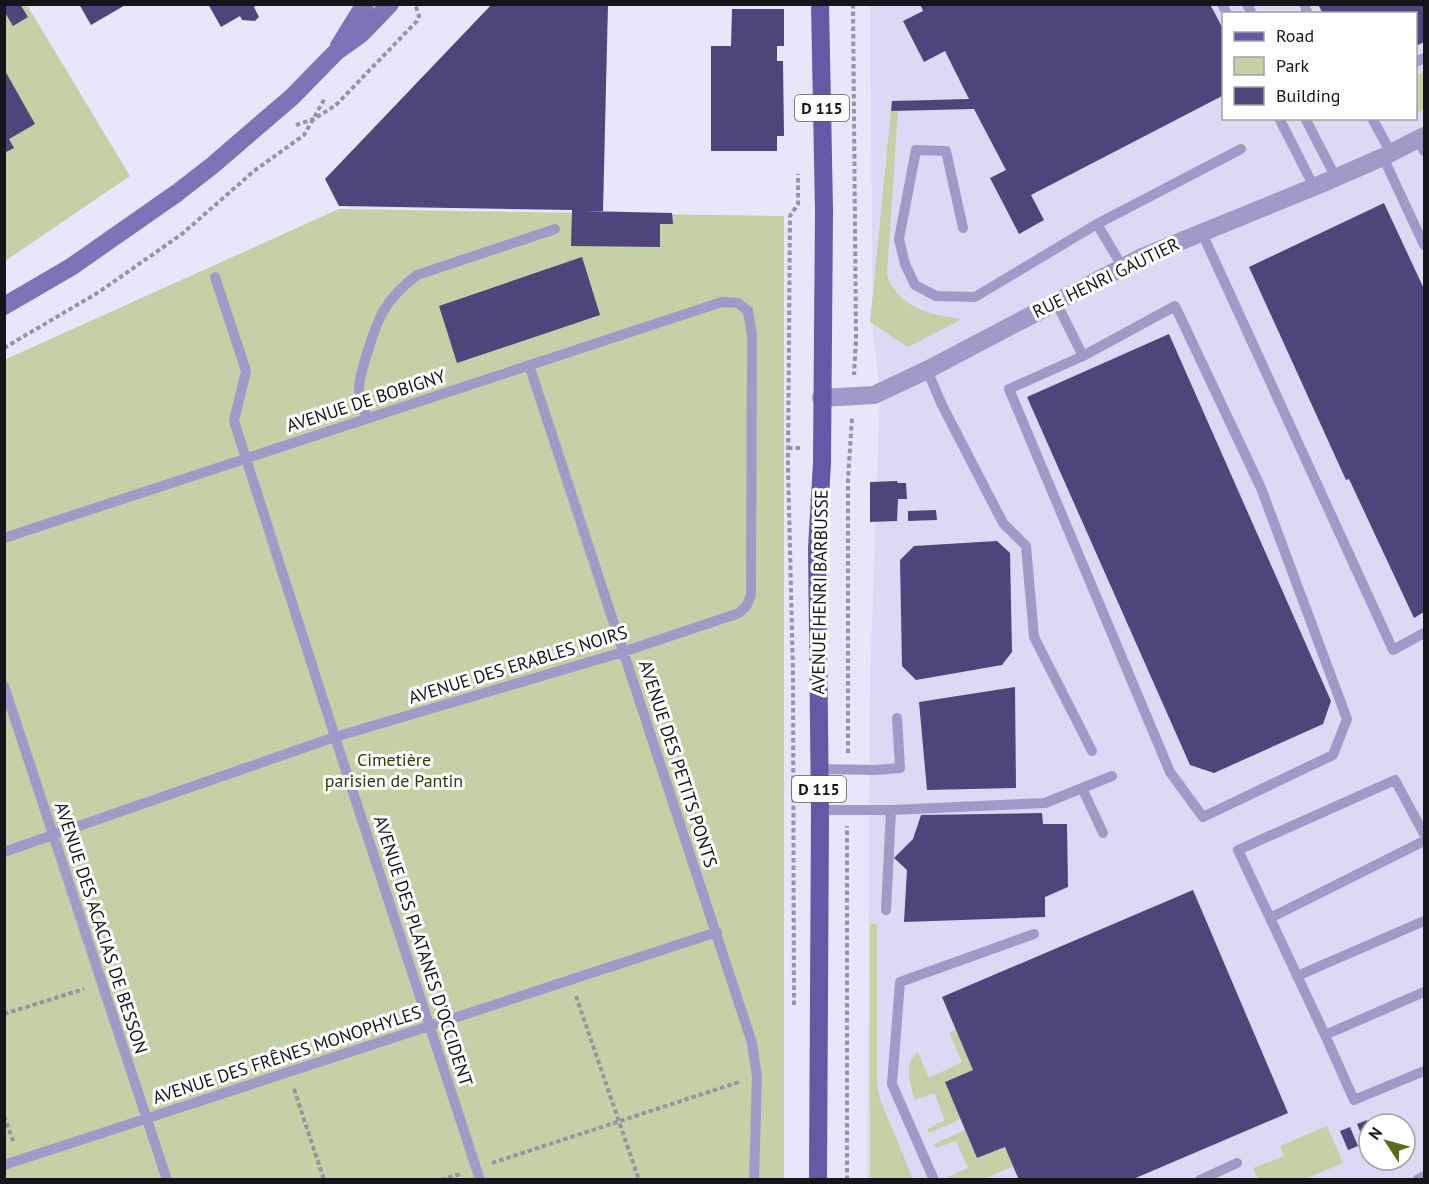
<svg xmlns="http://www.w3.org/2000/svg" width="1429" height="1184" viewBox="0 0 1429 1184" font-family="'PT Sans',sans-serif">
	<rect width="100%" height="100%" fill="#e8e6fa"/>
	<path fill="#dcd9f4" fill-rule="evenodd" d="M870,5H1424V1179L867,1180L870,683L880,394L873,332ZM1224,14H1416V118H1224ZM1369,1124H1405V1160H1369Z"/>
	<path fill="#c4d1a7" d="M5,5H27L130,176L5,261Z
		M1424,72V109L1416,114V76Z
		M891,111H898L887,275C898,308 931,315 962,319L908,347L870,322Z
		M339,209L784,216V1179H5L4,360Z
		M870,924H877V1084L880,1099L913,1179H870Z
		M956,1029L973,1070L945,1082L961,1119L929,1133L927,1129L945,1120L934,1093L915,1100C910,1084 903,1064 918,1052L929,1078L962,1062L949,1033Z
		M1327,1126L1343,1163L1305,1179H1258L1253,1168L1284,1156L1280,1146Z
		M965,1130L977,1158L1005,1147L1014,1166L984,1179H949L948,1177L968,1168L956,1141L936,1148L934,1144Z"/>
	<path fill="#4e457b" d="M10,4H20L28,17L13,26L4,11V7Z
		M79,4H127L91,25Z
		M208,4H258L254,7L259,17L255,21L242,20L240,16L221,27Z
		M492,4H608L603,211H584L672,213L673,224H660V247L571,246L572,210L339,206L325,179Z
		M920,4H1210L1224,31V95L1031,195L1044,220L1019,234L990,178L1006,170L974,109L891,111L892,101L969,99L945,51L924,62L903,21L923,11Z
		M1318,4H1424V42L1418,45L1416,42V14H1323Z
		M732,9H784V46H777V61H783L784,136H777V151H711V46H731Z
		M4,69L35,124L9,139L14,148L4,153Z
		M1384,203L1424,289V612L1414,618L1349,479L1346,480L1249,267Z
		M582,257L600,315L457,363L439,306Z
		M1169,334L1331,701L1323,724L1214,773L1190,765L1027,397Z
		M897,481L898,483H906L907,499H898L897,521L870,522V482Z
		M936,510L937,520L908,521V511Z
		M997,541L1010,553L1012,652L1002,665L916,680L902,666L900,560L914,546Z
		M1015,687L1016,788L927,790L919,702Z
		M1042,813L1043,824H1067L1068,887L1045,897V917L904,922L907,870L894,858L913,839L921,815Z
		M1193,890L1288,1113L1131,1180H1019L1005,1147L977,1158L945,1082L973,1070L942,997Z
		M1367,1120L1369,1125V1141L1365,1143L1357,1124Z
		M1350,1127L1358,1146L1348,1150L1340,1131Z"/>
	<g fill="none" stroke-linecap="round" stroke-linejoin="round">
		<path stroke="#9695a4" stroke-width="4" stroke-dasharray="4.5 3" stroke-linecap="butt" d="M853,4L856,339L854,375
			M296,125L314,119L336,105L417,21L419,16L415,4
			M4,348L99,292L182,234L254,171L304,135L325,98
			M788,448H802
			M848,753V479L852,418
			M576,996L639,1180
			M794,1005L793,674L788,466L790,216L798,204V174
			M4,1014L84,989
			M294,1089L324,1180
			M4,1116L14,1143
			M492,1163L739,1082
			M441,1180L460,1174
			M847,1180V826"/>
		<path stroke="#a09ac8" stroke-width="10" d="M1247,4L1252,14
			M1304,4L1308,14
			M1223,6L1227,14
			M1416,62L1424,58
			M1279,118L1314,187
			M1305,118L1336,178
			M1372,118L1391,153
			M1419,139L1424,151
			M1383,157L1424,245
			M963,228L946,151L916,150L899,239L905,264L915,285L936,296L975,297L1097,224
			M1202,233L1393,650L1424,633
			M1122,266L1097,224L1241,149
			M215,277L246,371L234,421L335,737L480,1180
			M1056,302L1083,356L1175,306L1261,488L1347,719L1333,755L1203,817L1170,772L1009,389L1083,356
			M529,365L752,1043L757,1076L754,1180
			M927,370L942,405L1003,523L1026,546L1034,637L1092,751
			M367,418C364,410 360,400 359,392C358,381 363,369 365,360C377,320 383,301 417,275L555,229
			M4,538L722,302L738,303L748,311L752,335L751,595L747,605L739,613L623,652L335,737L4,852
			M4,686L167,1180
			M819,769L875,770L900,768L897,718
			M1082,788L1103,833
			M820,810H891L886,910
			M891,810L1045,803L1112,776
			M1270,918L1424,841
			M1297,976L1424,921
			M1424,992L1325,1035L1354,1100L1424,1071
			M1325,1035L1238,850L1395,780L1424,834
			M4,1165L717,932
			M934,1180L892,1084L900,982L1034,934
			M1200,1180L1237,1163
			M1417,1180L1424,1176"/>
		<path stroke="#a09ac8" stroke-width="18" d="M821,398L874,395L927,370L1142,257L1314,187L1383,157L1424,136"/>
		<path stroke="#7d73b6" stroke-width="18" d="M339,46L365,4
			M4,306L71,267L177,193L213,165L292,97L336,52L361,34L390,4"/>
		<path stroke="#6657a7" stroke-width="18" d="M818,1180L820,810L817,548L822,463L824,211L820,4"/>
	</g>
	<g text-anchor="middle" stroke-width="6" stroke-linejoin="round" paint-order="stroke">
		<g fill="#fff" stroke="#5b5a5f" stroke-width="1.5">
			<rect x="795" y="95" width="54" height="26" rx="4.5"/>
			<rect x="792" y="776" width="54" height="26" rx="4.5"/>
		</g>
		<g font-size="16" font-weight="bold" fill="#15141b">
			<text x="822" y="114">D 115</text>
			<text x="819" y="795">D 115</text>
		</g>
		<g font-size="18" fill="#15141b" stroke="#fff">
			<text transform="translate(1106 278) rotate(-26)" y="6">RUE HENRI GAUTIER</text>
			<text transform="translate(366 401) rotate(-18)" y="6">AVENUE DE BOBIGNY</text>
			<text transform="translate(820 592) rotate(-89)" y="6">AVENUE HENRI BARBUSSE</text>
			<text transform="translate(518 665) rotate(-17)" y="6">AVENUE DES ERABLES NOIRS</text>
			<text transform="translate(678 764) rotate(72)" y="6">AVENUE DES PETITS PONTS</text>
			<text transform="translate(101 928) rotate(72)" y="6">AVENUE DES ACACIAS DE BESSON</text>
			<text transform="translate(423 951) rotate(72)" y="6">AVENUE DES PLATANES D'OCCIDENT</text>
			<text transform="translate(287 1055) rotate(-18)" y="6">AVENUE DES FRÊNES MONOPHYLES</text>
		</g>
		<g font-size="18" fill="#2f3b0b" stroke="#fff">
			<text x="394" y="766">Cimetière<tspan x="394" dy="21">parisien de Pantin</tspan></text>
		</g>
	</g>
	<rect width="1429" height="1184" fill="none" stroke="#15141b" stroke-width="12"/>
	<rect x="1222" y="12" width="195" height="108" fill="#ffffff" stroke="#a1a1a4" stroke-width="1.5"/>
	<rect x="1234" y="32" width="30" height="9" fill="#6657a7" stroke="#a1a1a4" stroke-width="1.5"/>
	<text x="1276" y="42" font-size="18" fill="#15141b">Road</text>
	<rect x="1234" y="57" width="30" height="18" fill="#c4d1a7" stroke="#a1a1a4" stroke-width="1.5"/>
	<text x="1276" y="72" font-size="18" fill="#15141b">Park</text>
	<rect x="1234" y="87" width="30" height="18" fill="#4e457b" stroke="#a1a1a4" stroke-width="1.5"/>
	<text x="1276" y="102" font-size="18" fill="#15141b">Building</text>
	<g transform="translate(1387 1142) rotate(306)"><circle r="28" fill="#ffffff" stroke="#a1a1a4" stroke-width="1.5"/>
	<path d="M0-4.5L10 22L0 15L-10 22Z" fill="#586c19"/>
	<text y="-9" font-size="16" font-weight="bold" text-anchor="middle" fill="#15141b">N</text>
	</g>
</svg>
